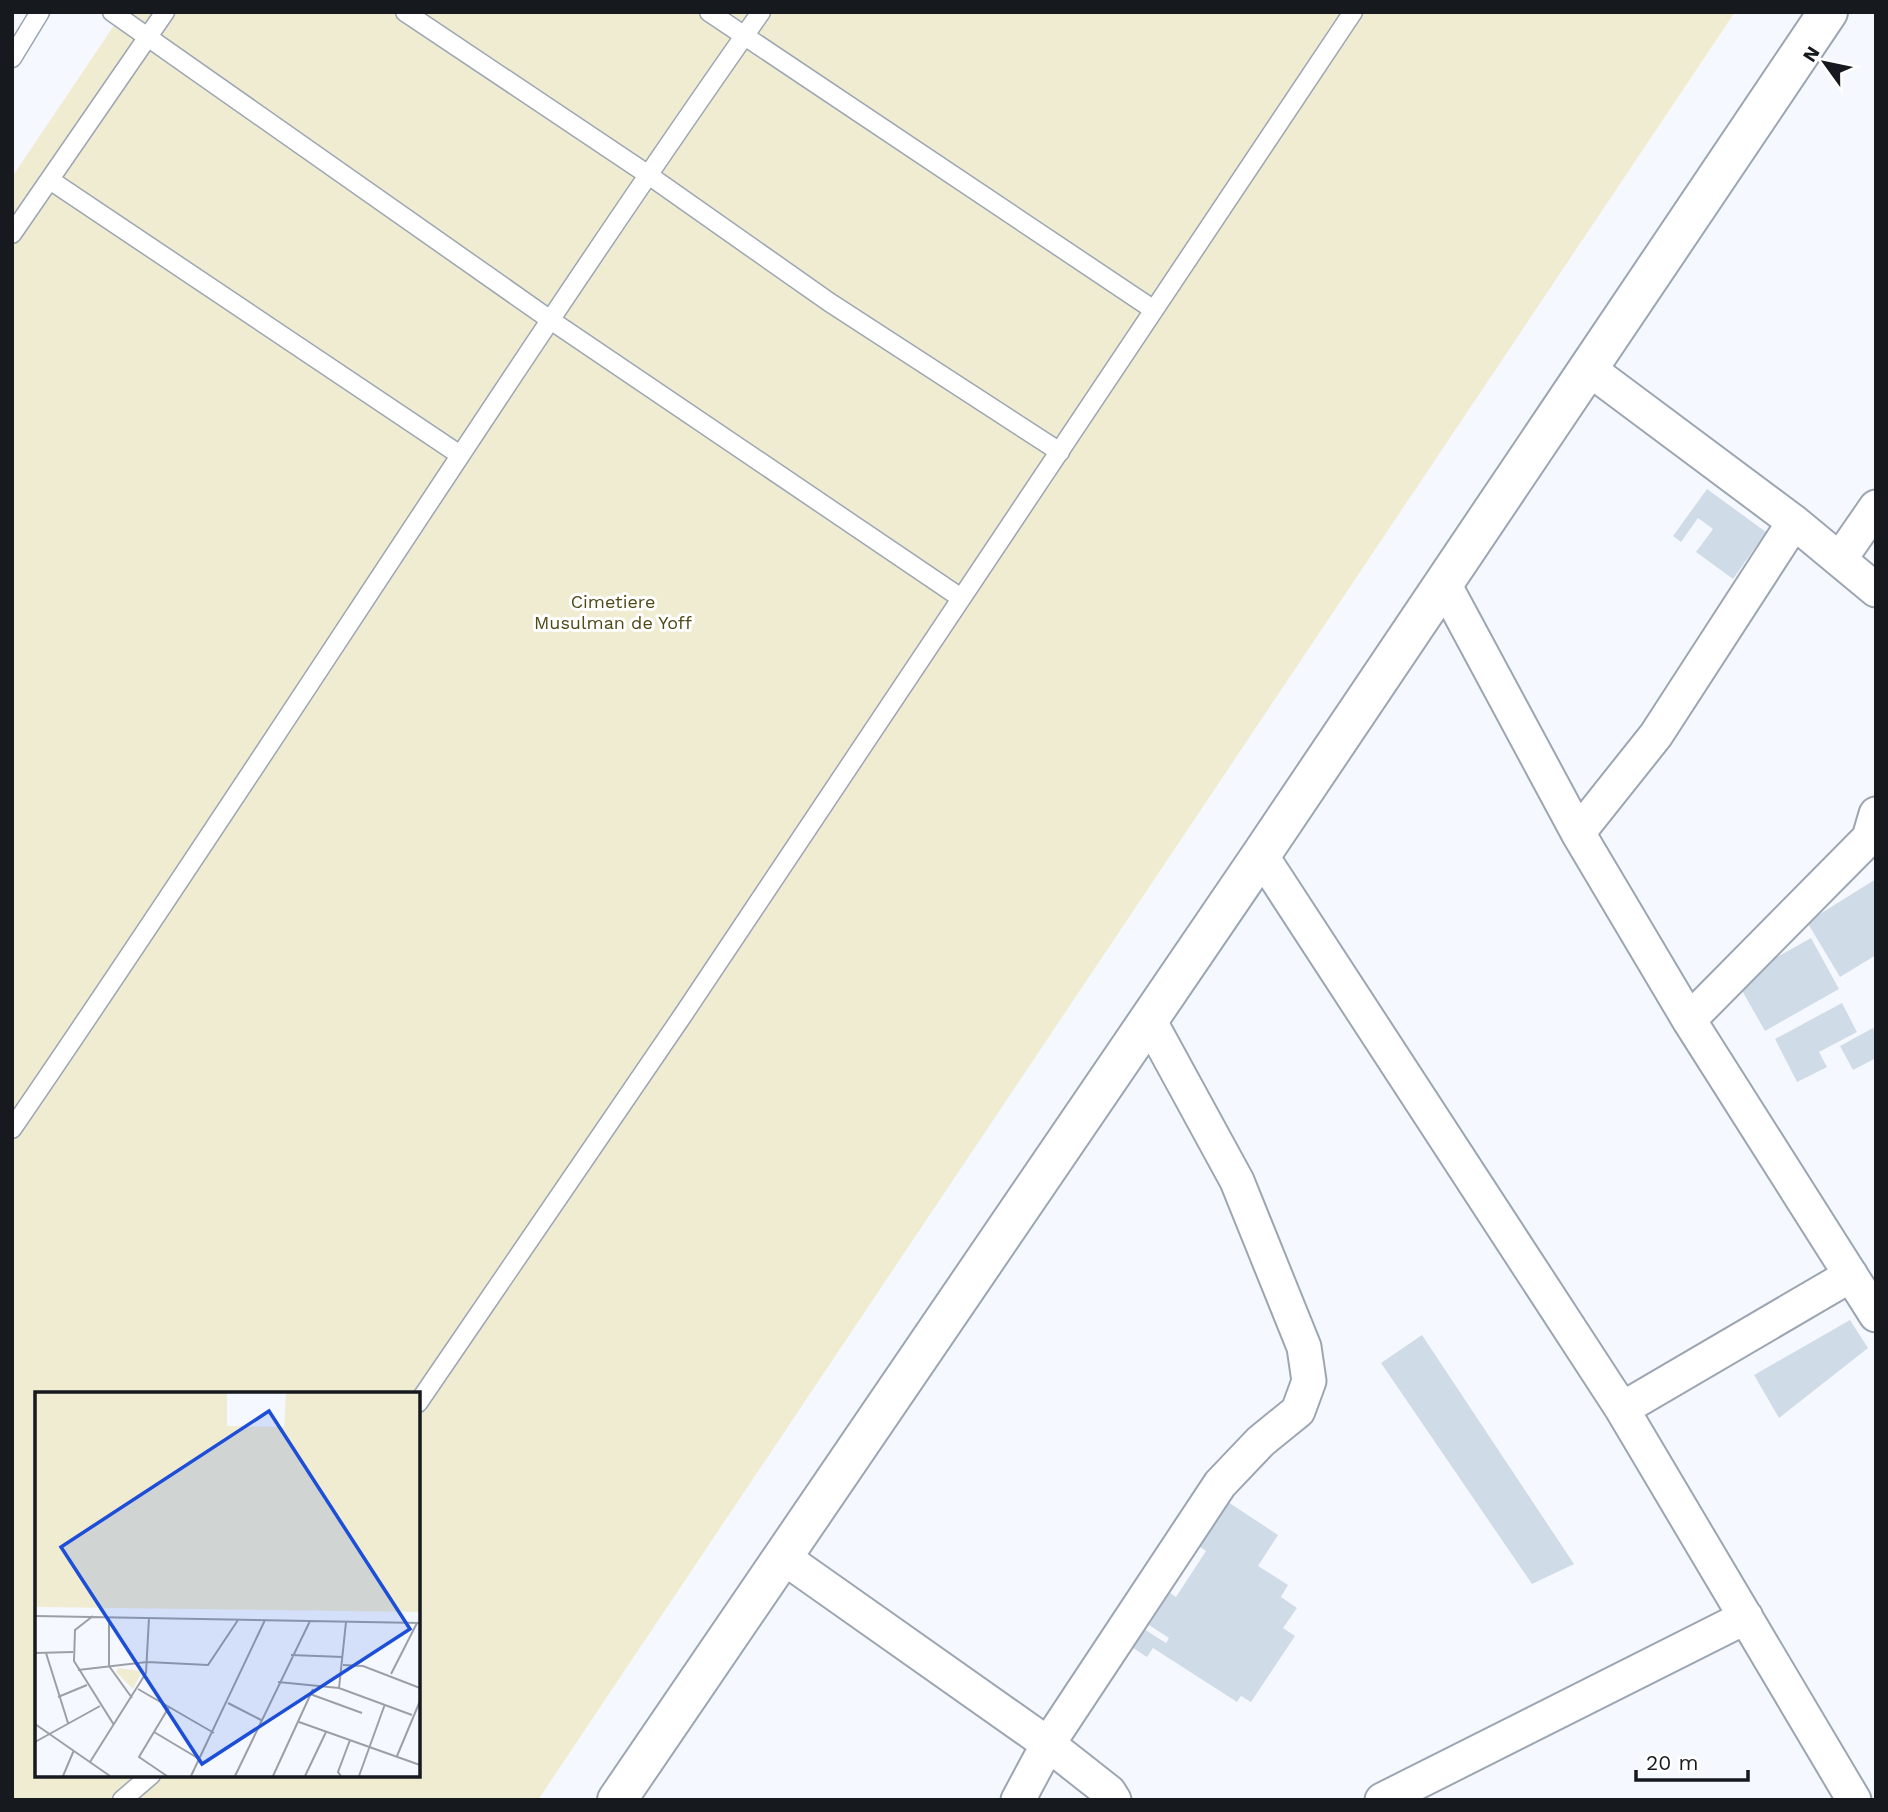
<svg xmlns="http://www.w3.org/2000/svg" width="1888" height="1812" viewBox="0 0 1888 1812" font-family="'Work Sans',sans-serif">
	<rect width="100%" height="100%" fill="#f5f9ff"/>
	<path fill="#f0ecd2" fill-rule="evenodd" d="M123,12H1735L538,1800H12V177ZM37,1394H418V1775H37Z"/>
	<path fill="#d0dbe8" d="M1707,489L1766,532L1733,579L1696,552L1713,529L1698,518L1681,542L1673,536Z
		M1876,879V955L1840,977L1807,922Z
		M1811,938L1839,989L1765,1031L1736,980Z
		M1842,1003L1857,1032L1819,1052L1827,1067L1797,1082L1775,1039Z
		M1873,1028L1876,1034V1058L1853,1070L1840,1046Z
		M1850,1320L1868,1348L1779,1418L1754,1375Z
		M1422,1335L1574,1564L1532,1584L1381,1363Z
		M1222,1498L1278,1535L1258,1566L1288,1585L1281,1597L1297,1608L1283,1628L1295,1636L1251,1702L1241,1696L1237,1702L1153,1648L1147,1657L1124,1642L1144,1629L1166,1643L1169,1638L1149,1625L1170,1593L1176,1597L1206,1551L1193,1542Z"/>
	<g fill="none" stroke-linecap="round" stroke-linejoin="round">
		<g stroke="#9ca6b3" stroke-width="21">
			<path id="service" d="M112,12L549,319L961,598
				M405,12L647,174L829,302L1060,452
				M709,12L1154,310
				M12,58L40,12
				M50,180L460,455
				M12,234L165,12
				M12,1129C266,759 503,379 761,12
				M418,1403L683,1015L1353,12
				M122,1800L151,1775"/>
		</g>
		<g stroke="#9ca6b3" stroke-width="37">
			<path id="minor" d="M1589,369L1794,522L1876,590
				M1840,559L1876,507
				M1443,582L1578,833L1689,1020L1876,1315
				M1578,833L1656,735L1794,522
				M1261,855L1622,1409L1854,1800
				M1689,1020L1869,838L1876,814
				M1622,1409L1851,1275
				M783,1557L1048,1744L1109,1792L1114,1800
				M1018,1800L1048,1744L1220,1484L1261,1441L1298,1411L1309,1381L1304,1347L1237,1181L1148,1018
				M1382,1800L1746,1617"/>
		</g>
		<g stroke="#9ca6b3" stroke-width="42">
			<path id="tertiary" d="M617,1800L1261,855L1828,12"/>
		</g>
		<use href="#service" stroke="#fff" stroke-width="18"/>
		<use href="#minor" stroke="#fff" stroke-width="33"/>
		<use href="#tertiary" stroke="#fff" stroke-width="38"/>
	</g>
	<g text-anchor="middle" stroke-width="6" stroke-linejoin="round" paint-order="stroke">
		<g font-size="18" fill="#504916" stroke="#fff">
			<text x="613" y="608">Cimetiere<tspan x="613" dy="21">Musulman de Yoff</tspan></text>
		</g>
	</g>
	<g transform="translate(35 1392)">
		<rect width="385" height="385" fill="#f5f9ff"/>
		<path d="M0,1H192V34L249,35L251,1H385V220L0,215ZM83,276L107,279L98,297L81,280Z" fill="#f0ecd2"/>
		<path fill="none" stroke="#9ca0a5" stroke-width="2" d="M0,224L385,231M58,224L40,238L39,269L79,333M74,225V274L97,306M0,261L38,260M11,261L33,331M256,263L308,265M308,273L328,274L385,296M43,278L112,270L173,273L203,228M356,282L382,231M243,290L304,296L377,323M304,296L311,230M103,297L179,341M275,302L327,321M23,305L52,293M193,311L226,328M264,330L385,373M0,332L75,384M119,340L166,368M0,350L65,314M362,364L385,309M55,370L111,281L114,226M28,384L39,358M132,384L104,365L134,315M156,384L230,228M200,384L275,229M238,384L278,297M270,384L291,340M306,384L303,380L315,348M324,384L350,312"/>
		<path fill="#1d4ed8" fill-opacity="0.15" stroke="#1d4ed8" stroke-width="3.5" d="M234,19L375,237L167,372L26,155Z"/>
		<rect width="385" height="385" fill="none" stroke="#161a1f" stroke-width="3.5"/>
	</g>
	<rect width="1888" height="1812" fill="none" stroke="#161a1f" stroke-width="28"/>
	<g transform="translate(1825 63) rotate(303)" stroke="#ffffff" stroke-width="5" paint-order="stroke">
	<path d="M0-5L12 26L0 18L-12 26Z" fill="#161a1f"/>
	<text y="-10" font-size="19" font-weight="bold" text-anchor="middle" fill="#161a1f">N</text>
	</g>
	<path d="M1636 1770v10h112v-10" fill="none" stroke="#161a1f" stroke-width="3.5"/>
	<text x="1646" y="1770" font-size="21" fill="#161a1f" stroke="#ffffff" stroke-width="5" paint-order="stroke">20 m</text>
</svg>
